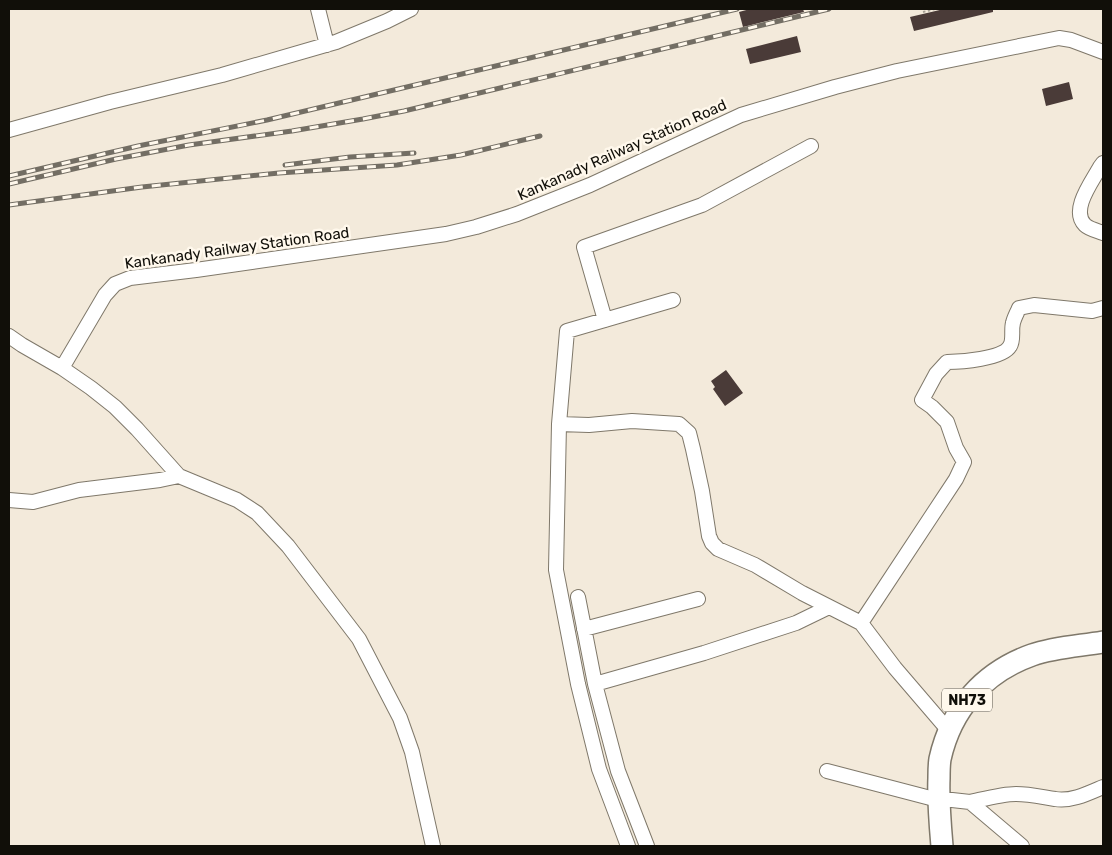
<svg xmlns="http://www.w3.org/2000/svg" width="1112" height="855" viewBox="0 0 1112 855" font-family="Rubik,sans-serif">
	<rect width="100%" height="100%" fill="#f3eadb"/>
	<path fill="#4a3b38" d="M750,9H803L804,12L743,27L739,12Z
		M944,9H993V12L914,31L910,17Z
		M797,36L801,52L750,64L746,49Z
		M1069,82L1073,99L1046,106L1042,89Z
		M726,370L743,393L725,406L713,389L715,387L711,381Z"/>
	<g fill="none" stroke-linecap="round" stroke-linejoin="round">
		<g stroke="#7f786a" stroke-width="16">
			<path id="minor" d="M318,9L327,45
				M9,130L110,102L222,75L336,42L387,21L411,9
				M1103,163L1100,167C1092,182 1070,210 1085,225C1089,229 1098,231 1103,233
				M605,320L584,247L702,205L811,146
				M9,336L22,345L62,368L91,388L115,407L137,429L179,476L237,500L257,513L288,546L359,639L400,718L412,752L433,846
				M62,368L105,295L115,284L130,278L196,270L446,234L476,227L517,214L590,185L741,115L835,87L897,71L1059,38L1071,40L1103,52
				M559,424L589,425L632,421L679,424L689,433L693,449L702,491L709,536L712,543L718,549L755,565L802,593L861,623L895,668L949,731
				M9,500L33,502L79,490L160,480L179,476
				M578,597L595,684
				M861,623L956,479L964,462L956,448L947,422L932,407L922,400L936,374L947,362C960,362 1003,359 1010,346C1014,340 1011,330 1013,323C1014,318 1017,313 1019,308L1034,305L1092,311L1103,308
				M584,629L698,599
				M827,771L938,800H952L970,802L1022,846
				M970,802C984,799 1002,794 1016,794C1029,794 1042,797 1055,799C1071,802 1089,793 1103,787
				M628,846L599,769L578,684L556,570L559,424L567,331L673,300
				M647,846L618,771L595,684L704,653L796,623L829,607"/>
		</g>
		<g stroke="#7f786a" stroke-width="24">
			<path id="highway" d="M942,846C940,823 938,801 939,778C939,772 939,765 940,759C951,709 984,672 1032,655C1055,647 1080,646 1103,642"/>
		</g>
		<path stroke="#a6a094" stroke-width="2" stroke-dasharray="2.5 2.5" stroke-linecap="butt" d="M923,12L935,9"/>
		<use href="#minor" stroke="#fff" stroke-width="14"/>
		<use href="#highway" stroke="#fff" stroke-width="21"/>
		<g stroke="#736e64" stroke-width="5">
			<path id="rail" d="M285,165L350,157L414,153
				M9,176L138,146L267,120L737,9
				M9,184L116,159L189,145L292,131L363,119L404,111L829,9
				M9,205L142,187L279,173L397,165L461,155L540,136"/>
		</g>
		<use href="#rail" stroke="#fff8ec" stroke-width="3" stroke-dasharray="9" stroke-linecap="butt"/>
	</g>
	<g text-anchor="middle" stroke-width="5" stroke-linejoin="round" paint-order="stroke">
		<rect fill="#fff8ec" stroke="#58554d" stroke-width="1" x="942" y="688.5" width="50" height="23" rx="4"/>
		<g font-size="14" font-weight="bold" fill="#110f09">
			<text x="967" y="705">NH73</text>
		</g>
		<g font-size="15" fill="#110f09" stroke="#fff8ec">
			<text transform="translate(622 150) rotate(-24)" y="5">Kankanady Railway Station Road</text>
			<text transform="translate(237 248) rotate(-8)" y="5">Kankanady Railway Station Road</text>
		</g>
	</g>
	<rect width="1112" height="855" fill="none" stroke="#110f09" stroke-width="20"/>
</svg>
